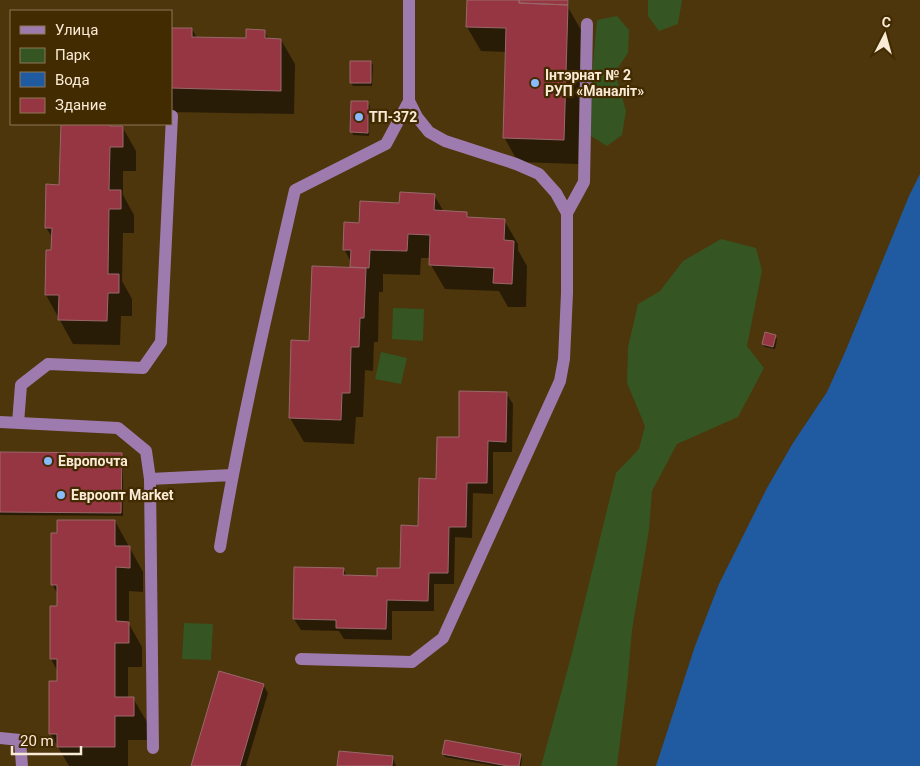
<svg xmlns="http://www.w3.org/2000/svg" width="920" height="766" viewBox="0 0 920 766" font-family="Roboto,sans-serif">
	<rect width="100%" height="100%" fill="#4d350c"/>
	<path fill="#355622" d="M648,0H682L678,24L659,31L648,16Z
		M617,16L629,30L628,53L615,72L626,111L622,135L607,146L591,136V86L597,20Z
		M721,239L756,248L762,271L747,346L764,368L738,417L677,444L652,491L649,530L632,630L627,686L617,766H541L571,657L616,473L639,449L645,426L627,383L628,347L638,304L660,291L683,261Z
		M393,308L424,309L423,341L392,339Z
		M381,352L407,358L401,384L375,379Z
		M184,623L213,624L211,660L182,659Z"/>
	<path fill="#205ba1" d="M920,174V766H656L695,646L719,584L767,488L793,443L827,392L846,350L909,196Z"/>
	<path fill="#0007" d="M468,0H569V9L581,30L578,164L518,162L504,137L507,52L481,51L467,27Z
		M192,29L197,38L247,39L264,31L269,40H281L295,64L294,114L171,112V38Z
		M371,62L373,65L372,86H353L351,83Z
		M352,102L368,103L370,106L369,136L353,135L352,132Z
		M62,124H124V130L136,151V171H123V195L134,215V233H123L122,281L132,299V316H121L120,345L73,344L46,295L53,238L46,228L61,186Z
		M434,195L444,212L466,213L469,219L504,220L518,244V250L527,266L526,307H508L499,291L445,289L431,265V258H421L420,275L383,274V292H379L378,342H374L373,371L365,370L363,417H356L354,444L304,442L290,418L311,342L351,268V262L344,249L360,224L401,204Z
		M775,336L777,339L775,349L765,347L763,344Z
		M506,393L513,404L512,452H493V494L473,493L472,538L455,537L454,584H434V611H392V640L344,639L339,631L301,630L294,619L343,569L347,576L379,577L402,570L437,480L460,438Z
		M0,454H121L123,458V516L0,515Z
		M115,521L143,572V592L129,591V624L142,647V667H128V698H133L147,722V740H128V766H69L50,733L58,683V672L51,659V607H58V595L52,584Z
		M263,685L268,693L246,766H193Z
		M443,753L520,755L522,758L521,766H495L445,757Z
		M392,757L396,766H338Z"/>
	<path fill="#963643" stroke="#9a686b" d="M467,0H519V3L568,5L564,140L503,138L506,28L466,27Z
		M519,0H568V5L519,3Z
		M171,28H192V37L246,38V29L265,30V38L281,39V91L171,88Z
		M350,61H371V83H350Z
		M351,101H368V133L350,132Z
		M61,124H111L110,126H123V147H110L109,190H121V209H109L108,274H119V293H108L107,321L58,320L59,295H45L46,250H51L52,228H45L46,184L59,185Z
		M400,192L435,194L434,210L467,212V217L505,219L504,240L514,241L512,284L493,283L494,268L429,265L430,235L408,234L407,251L370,250L369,268L350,267L351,250H343L344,222L359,223L360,201L399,203Z
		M312,266L366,268L364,318H360L359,347H351L350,393H342L341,420L289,418L291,340L309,341Z
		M765,332L776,335L773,347L762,344Z
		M459,391L507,392L506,442L488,441L487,483H467L466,527H449L448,573H429L428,601L387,600L386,629L336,628V620L293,619L294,567L344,568L343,575L377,576V568H400L401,525L418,526L419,478L436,479L437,437H459Z
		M0,452L122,453L121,513L0,512Z
		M57,520H115V546H130V568L116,567V621L129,622V643H115V697H134V716H115V747H57V734H49V681H57V659H50V606H57V585H51V533H57Z
		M219,671L264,684L240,766H191Z
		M445,740L521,754L519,766H508L442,754Z
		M339,751L393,756L392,766H337Z"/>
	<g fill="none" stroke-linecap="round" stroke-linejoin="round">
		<path stroke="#9e7bae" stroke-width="12" d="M567,213L584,182L587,24
			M0,422L118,428L146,451L150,479L153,748
			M18,423L21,385L48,364L143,368L161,342L172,116
			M150,479L232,475
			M220,547C240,427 268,308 295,190L386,144L409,101
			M301,659L412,662L443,638L560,381L564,359L567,293V213L556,193L539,174L516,164L445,141L429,132L417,117L409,101V0
			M0,738L20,740L22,766"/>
	</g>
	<g fill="#88bafc" stroke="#422a01" stroke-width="2">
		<circle cx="535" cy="83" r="5"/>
		<circle cx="359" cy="117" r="5"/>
		<circle cx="48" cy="461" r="5"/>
		<circle cx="61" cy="495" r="5"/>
	</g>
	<g text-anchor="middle" stroke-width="4.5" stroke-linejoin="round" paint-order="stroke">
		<g font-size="14" font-weight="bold" fill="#faebd6" stroke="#422a01" text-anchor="start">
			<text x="545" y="80">Інтэрнат № 2<tspan x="545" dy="16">РУП «Маналіт»</tspan></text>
			<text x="369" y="122">ТП-372</text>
			<text x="58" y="466">Европочта</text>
			<text x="71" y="500">Евроопт Market</text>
		</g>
	</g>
	<rect x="10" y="10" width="162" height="115" fill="#422a01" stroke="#8c7756"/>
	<rect x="20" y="26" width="25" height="8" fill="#9e7bae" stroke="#8c7756"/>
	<text x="55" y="35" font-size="15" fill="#faebd6">Улица</text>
	<rect x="20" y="48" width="25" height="15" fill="#355622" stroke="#8c7756"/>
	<text x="55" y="60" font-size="15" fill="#faebd6">Парк</text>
	<rect x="20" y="72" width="25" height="15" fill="#205ba1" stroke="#8c7756"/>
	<text x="55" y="85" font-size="15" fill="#faebd6">Вода</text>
	<rect x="20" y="98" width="25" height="15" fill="#963643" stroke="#8c7756"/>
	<text x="55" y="110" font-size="15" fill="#faebd6">Здание</text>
	<g transform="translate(885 35) rotate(6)" stroke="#422a01" stroke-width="4" paint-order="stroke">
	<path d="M0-4L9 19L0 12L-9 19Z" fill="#faebd6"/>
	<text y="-8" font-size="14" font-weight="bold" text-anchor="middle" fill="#faebd6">С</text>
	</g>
	<path d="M12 746v8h69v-8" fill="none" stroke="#faebd6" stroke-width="2.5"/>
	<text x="20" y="746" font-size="15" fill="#faebd6" stroke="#422a01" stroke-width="4" paint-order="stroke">20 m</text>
</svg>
